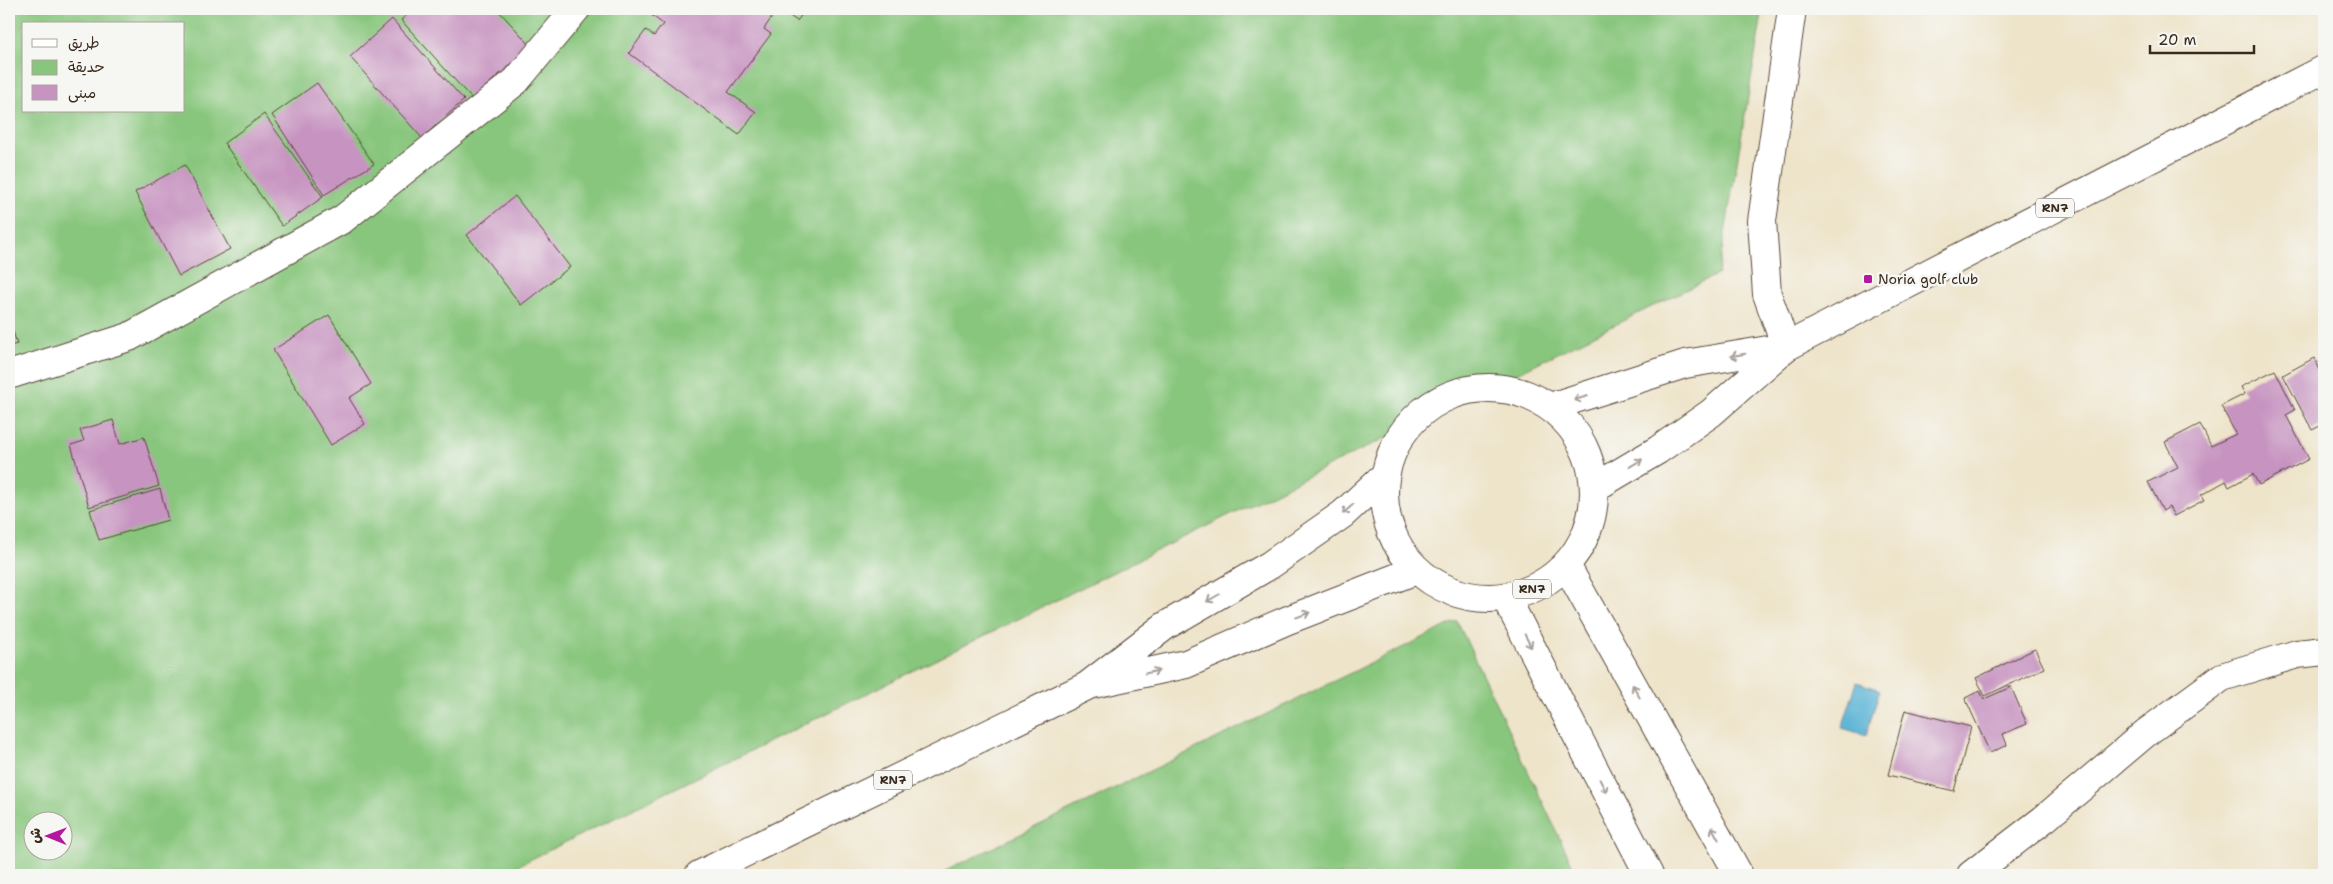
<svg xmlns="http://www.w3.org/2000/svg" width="2333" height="884" viewBox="0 0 2333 884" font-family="'Shantell Sans','Playpen Sans Arabic',sans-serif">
	<rect width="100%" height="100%" fill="#f6f6f2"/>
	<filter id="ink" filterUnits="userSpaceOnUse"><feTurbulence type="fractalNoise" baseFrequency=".02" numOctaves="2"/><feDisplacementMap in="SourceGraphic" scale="10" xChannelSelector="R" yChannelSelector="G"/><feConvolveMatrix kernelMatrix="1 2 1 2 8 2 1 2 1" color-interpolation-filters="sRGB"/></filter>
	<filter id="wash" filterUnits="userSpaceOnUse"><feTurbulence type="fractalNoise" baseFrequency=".0096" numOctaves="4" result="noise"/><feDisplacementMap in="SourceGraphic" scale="20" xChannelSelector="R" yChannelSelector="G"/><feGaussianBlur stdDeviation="1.12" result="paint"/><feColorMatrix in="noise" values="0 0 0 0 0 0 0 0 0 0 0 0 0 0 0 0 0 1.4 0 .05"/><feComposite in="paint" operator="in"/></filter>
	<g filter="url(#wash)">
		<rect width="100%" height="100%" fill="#eee4ca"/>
		<path fill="#88c67d" stroke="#62784e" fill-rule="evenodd" d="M9,9H1763L1718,274L499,875H9ZM24,24H184V111H24ZM32,822H62V852H32Z
			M1457,621L1577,875H937Z"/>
		<path fill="#59b2d6" stroke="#4a6e7a" d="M1857,682L1880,690L1866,735L1842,728Z"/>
		<g id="blocks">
			<path fill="#c794c1" d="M414,9H497L531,46L472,99L401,20Z
				M653,9H767L774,14L764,29L771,34L728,92L756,112L739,135L629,53L646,30L654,36L663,24L650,14Z
				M780,9H806L797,21Z
				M392,19L464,100L422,138L350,57Z
				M317,83L374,164L324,195L272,115Z
				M264,114L323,197L282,226L224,143Z
				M185,165L230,249L179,276L135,192Z
				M515,196L570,267L521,305L467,235Z
				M329,315L371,384L349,398L365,424L331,445L273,350Z
				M9,319L17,344L9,346Z
				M2314,358L2324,378V424L2312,430L2283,375Z
				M2275,370L2295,410L2286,415L2309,459L2259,485L2253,474L2229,487L2226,481L2201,495L2204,500L2174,516L2169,507L2163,511L2148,482L2178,467L2165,442L2200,424L2211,446L2236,434L2221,406L2245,394L2241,387Z
				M113,420L120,444L144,437L159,486L89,507L71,445L84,441L80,430Z
				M160,489L168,520L99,540L90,510Z
				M2035,649L2044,668L1985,696L1976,678Z
				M2011,687L2027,724L2003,734L2007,745L1990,753L1965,698L1980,691L1984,699Z
				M1905,710L1971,727L1954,791L1888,775Z"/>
		</g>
	</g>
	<g filter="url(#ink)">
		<use href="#blocks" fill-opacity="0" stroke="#564638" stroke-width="1"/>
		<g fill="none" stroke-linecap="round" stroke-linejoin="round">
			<g stroke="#564638" stroke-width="30">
				<path id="minor" d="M1786,347L1767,294L1762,221L1792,9
					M9,375L129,337L343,219L516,81L576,9
					M1566,565L1739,875
					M1506,598L1649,875
					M1971,875L2044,819L2147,732L2222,677L2297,654L2324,651"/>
			</g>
			<g stroke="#564638" stroke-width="30">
				<path id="primary" d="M1384 493a105 105 0 1 1 210 0a105 105 0 1 1-210 0Z
					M1550,407L1685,364L1786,347
					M1594,488L1658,450L1711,413L1786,347L2324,69
					M1093,684L1186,664L1288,620L1416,570
					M699,875L1087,686L1165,626L1270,565L1343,514L1384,476"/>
			</g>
			<use href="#minor" stroke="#fff" stroke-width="28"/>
			<use href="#primary" stroke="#fff" stroke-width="28"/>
		</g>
		<defs><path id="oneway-shaft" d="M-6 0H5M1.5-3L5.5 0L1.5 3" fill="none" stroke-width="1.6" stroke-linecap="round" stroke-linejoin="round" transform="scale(1.25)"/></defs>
		<g stroke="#a79f9a">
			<use href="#oneway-shaft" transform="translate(1738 355) rotate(170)"/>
			<use href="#oneway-shaft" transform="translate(1581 398) rotate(164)"/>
			<use href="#oneway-shaft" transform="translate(1636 463) rotate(-31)"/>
			<use href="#oneway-shaft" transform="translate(1348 509) rotate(138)"/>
			<use href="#oneway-shaft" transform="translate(1213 598) rotate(150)"/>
			<use href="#oneway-shaft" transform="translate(1303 615) rotate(-21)"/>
			<use href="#oneway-shaft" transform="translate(1528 641) rotate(63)"/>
			<use href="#oneway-shaft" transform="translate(1152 672) rotate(-12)"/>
			<use href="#oneway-shaft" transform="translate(1636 691) rotate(-119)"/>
			<use href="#oneway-shaft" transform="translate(1603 786) rotate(63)"/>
			<use href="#oneway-shaft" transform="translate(1715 833) rotate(-119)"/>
		</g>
	</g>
	<rect fill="#b5179e" stroke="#f6f6f2" stroke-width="2" x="1863" y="274" width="10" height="10" rx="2.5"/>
	<g text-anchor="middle" stroke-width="5" stroke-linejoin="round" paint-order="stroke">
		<g fill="#f6f6f2" stroke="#73675e" stroke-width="1">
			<rect x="2036" y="198.5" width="38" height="19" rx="4"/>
			<rect x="1513" y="579.5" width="38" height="19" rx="4"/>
			<rect x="874" y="770.5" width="38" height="19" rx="4"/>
		</g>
		<g font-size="12" font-weight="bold" fill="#3b2a1e">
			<text x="2055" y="212">RN7</text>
			<text x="1532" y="593">RN7</text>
			<text x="893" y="784">RN7</text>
		</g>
		<g font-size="14" fill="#3b2a1e" stroke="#f6f6f2" text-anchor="start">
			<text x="1878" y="284">Noria golf club</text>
		</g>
	</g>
	<rect width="2333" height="884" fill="none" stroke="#f6f6f2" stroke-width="30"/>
	<rect x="22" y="22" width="162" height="90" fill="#f6f6f2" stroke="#aba49d"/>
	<rect x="32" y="39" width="25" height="8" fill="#ffffff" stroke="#aba49d"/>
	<text x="68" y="48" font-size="15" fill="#3b2a1e">طريق</text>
	<rect x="32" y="60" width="25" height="15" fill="#88c67d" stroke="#aba49d"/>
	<text x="68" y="72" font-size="15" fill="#3b2a1e">حديقة</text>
	<rect x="32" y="85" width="25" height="15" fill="#c794c1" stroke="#aba49d"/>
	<text x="68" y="98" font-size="15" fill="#3b2a1e">مبنى</text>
	<g transform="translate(48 836) rotate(271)"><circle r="24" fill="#f6f6f2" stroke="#aba49d"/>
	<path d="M0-4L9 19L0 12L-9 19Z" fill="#b5179e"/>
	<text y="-8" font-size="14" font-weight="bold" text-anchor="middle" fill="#3b2a1e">ش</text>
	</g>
	<path d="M2150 45v8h104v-8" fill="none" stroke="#3b2a1e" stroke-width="2.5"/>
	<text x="2158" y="45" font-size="15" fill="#3b2a1e" stroke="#f6f6f2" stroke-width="4" paint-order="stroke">20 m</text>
</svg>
